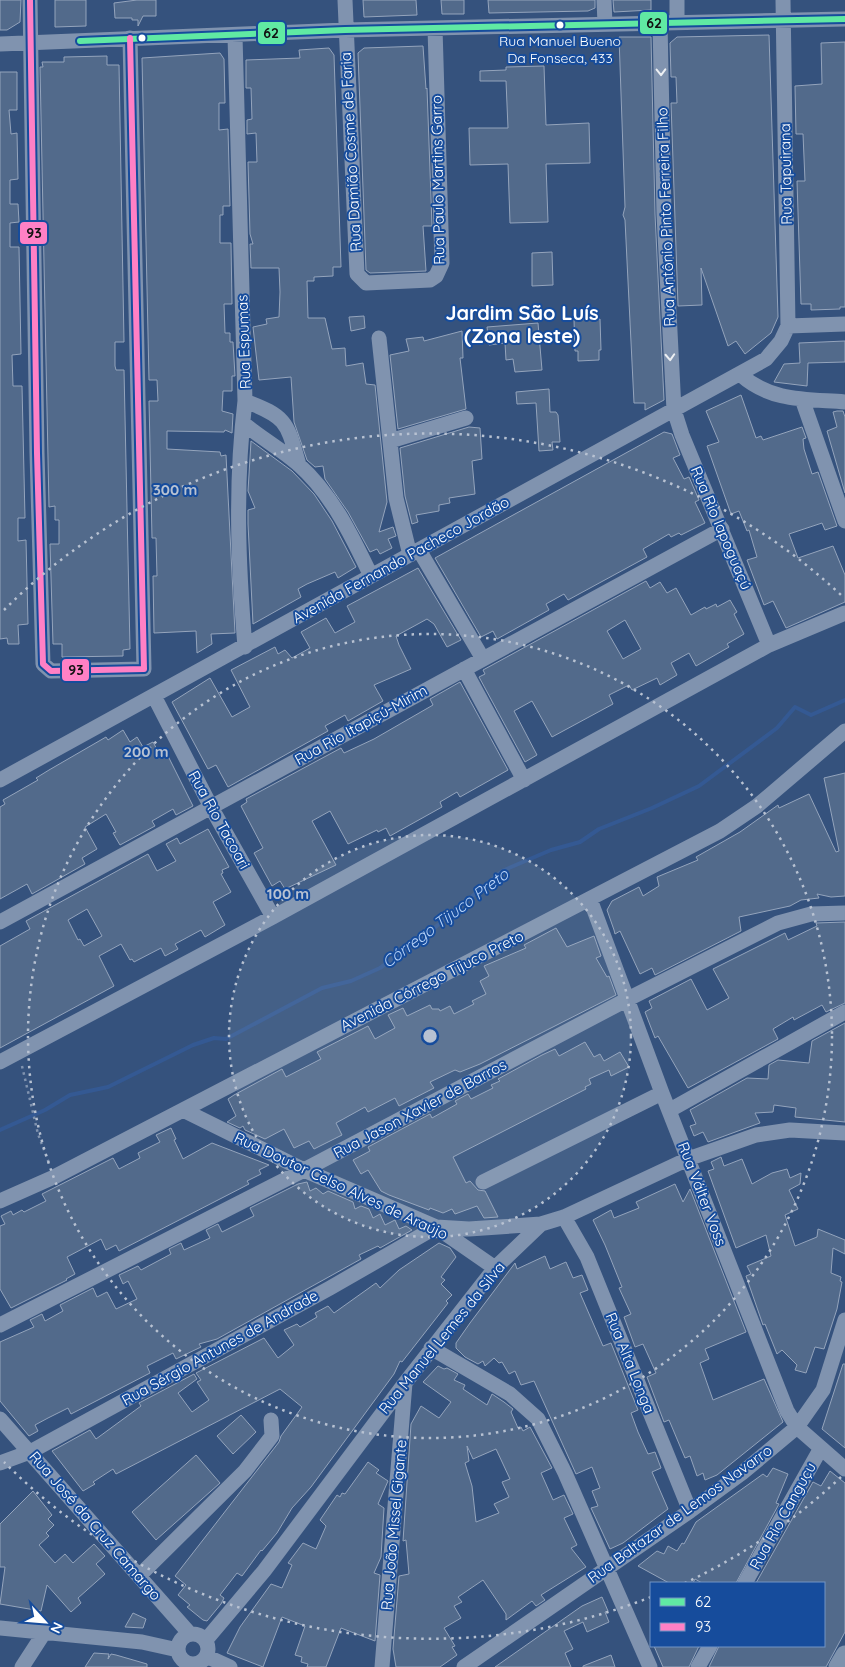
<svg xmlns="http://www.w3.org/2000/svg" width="845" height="1667" viewBox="0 0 845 1667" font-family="Quicksand,sans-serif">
	<rect width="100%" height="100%" fill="#35527d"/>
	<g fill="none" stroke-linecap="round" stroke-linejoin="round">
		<path stroke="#345993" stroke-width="4" d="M0,1130L45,1110L70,1095L108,1087L193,1045L214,1038L226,1039L322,988L351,981L380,968L426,935L502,871L551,850L580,842L599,829L652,808L699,786L777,728L795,707L811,715L845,700"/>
	</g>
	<path fill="#526a8b" stroke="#94a4bc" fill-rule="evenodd" d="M0,0H21L20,22L7,30H0Z
		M55,0H86V26L55,27Z
		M137,0H156V16H143L138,26V20H132V18H115L114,3Z
		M363,0H416L417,15L364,17Z
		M441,0H464V14H442Z
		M488,0H595V8L588,11L489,13Z
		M613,0H651V10L614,12Z
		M769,35L778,317L771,333L745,354L736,341L728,346L701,268L702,305L678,306L671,103H677L676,77H671L670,43L677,37Z
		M619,37H651L655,214L664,400L645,410V403H634L625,220L623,215L625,207Z
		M845,42V307H840V309L811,310V304H801L797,181H805L803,134H796L795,86L822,84L821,43Z
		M423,46L426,89L427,88L432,226H423L426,271L370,273L366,270L358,53L364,48Z
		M329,48L334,55L341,267H333V276L314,277V281H307L308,318H325L332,349L345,348L346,366L363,363L366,384L375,385L387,502L379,532L393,527L396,536L388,539L392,548L380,554L377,549L370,552L348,512L325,479L323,466L315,467L307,460L294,422L291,377L259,380L253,327L267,324L266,319L279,317L280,292L279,268H251L250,244H253L250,234L248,162H257L256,133L247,134V120L252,119L251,88H246V60L300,58L299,50Z
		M220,53L224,59L225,103H219V130L228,129L230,206H223V215H220V243H231L232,304H224L225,333H230V342H233L235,376H232V391H223L222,411L233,414L232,433L225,430L224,432L167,431V449L220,452L221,456L226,455L235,633L211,634L212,644L197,653L196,631L154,633L153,576H157L156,538H152L149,401H158L157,380H149L142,58Z
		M107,56V65H119L124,342H115V366L116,370H124L130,649L123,650V656L62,657V644H53L50,544H59V520H55V506L49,507L40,67H43L42,62H64V57Z
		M544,66L546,125L589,123L590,163L546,164L548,222L510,223L508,164L470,165L469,128H508L506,81H480V71L506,70V67Z
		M0,72H17V110H9L11,134L17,133L18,179L10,180V204H18L19,222L10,223V247H19L21,354L12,355L13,386H22L25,518H18V541L26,540L28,624L18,625L19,644H8L7,638L0,639Z
		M552,252L553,285L532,286V253Z
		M364,316L365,328L351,331L349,317Z
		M600,319L601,350H599V360L578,361V351H575L574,320Z
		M538,323L542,370L515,372L513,359L506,360L505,343L489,345L487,327Z
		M462,331L463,358H460L466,409L398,429L390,355L409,351L406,339L423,337L424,341Z
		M845,341V362L808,363L807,386L774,382L784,364L800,363L799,343Z
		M549,389L550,412H556L558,415L560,442H552L553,450L539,451L536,403L517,404L516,392Z
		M741,395L756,438L761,436L763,440L802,427L806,438L803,439L804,449L812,474L818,472L837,526L825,530L822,523L789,534L798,558L833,546L845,575V602L786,628L773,601L764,605L747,560L757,557L749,530L747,531L739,511L731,514L707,446L719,442L706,411Z
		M837,411H843L845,417V493L827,431L837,427L833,412Z
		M469,427L480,428L482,459L472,461L475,494L449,498L450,503L439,505V511L416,515L418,522L412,524L405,496L400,448Z
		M664,432L672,434L680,455L673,458L684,479L689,477L699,500L695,502L705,523L681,535L679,533L671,537L669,534L643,549L647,557L568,600L564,594L546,604L549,610L497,639L493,631L481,637L435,558Z
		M251,441L292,471L314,494L332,521L356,567L338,578L335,572L307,584L298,589L301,597L253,624L248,524V510L255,508L248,491Z
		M418,568L461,640L447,647L434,624L427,619L396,636L399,645L411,669L374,685L383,701L348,721L345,715L325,726L328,731L228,787L216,765L208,769L172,702L210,678L232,717L250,707L231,670L275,647L278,654L285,650L292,658L310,648L301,632L326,618L335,633L355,622L347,606Z
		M646,581L650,588L660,582L667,593L676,588L691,615L705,607L706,609L716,604L717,607L730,600L737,612L734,614L744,634L727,644L729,647L696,666L689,653L671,663L677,675L660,685L657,678L632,690L629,685L609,695L613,704L552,737L532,701L514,711L537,755L525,762L479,677L485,674L483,670ZM625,620L641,649L623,659L607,631Z
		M460,682L508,770L460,797L457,792L440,802L442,807L390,836L386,828L378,832L377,830L348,844L330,811L312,821L336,865L285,889L280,881L272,886L254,853L263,848L241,806L247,802L246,799L341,748L344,753L374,739L433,705L430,699Z
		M123,730L130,742L137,737L143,747L153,742L160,755L166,752L193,806L176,815L173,809L152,821L155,826L120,845L113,833L116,832L106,814L85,827L97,849L82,858L85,864L32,894L27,884L0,899V807L5,804L3,800L38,780L36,778L49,770L106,737L108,740Z
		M845,773V896L831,897L817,894L819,898L801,900L790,906L739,917L741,931L655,975L652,968L640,974L620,931L615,934L614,930L607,910L612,901L639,887L643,896L659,886L657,877L698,860L696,857L740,832L778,805L779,808L809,794L836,852L839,851L824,778Z
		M208,829L229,867L222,870L223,873L221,874L231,892L213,902L225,925L205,937L201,930L175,944L178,949L165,956L161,948L134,962L132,959L130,960L121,944L99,956L114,986L0,1048V946L30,929L26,921L148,854L157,871L176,861L166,844L177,838L180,844ZM87,909L102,936L84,946L80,939L78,940L68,920Z
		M845,922V1003L826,1012L822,1005L794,1020L793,1017L773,1029L778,1039L688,1088L658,1036L655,1038L645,1012L652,1008L649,1001L691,979L707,1010L729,998L713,969L785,933L788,940L817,926L816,923Z
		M556,928L567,947L594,936L601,956L596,958L607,977L609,976L616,995L480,1064L460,1072L455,1070L430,1082L434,1088L399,1106L395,1098L368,1112L365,1107L336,1123L342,1135L314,1149L309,1141L294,1148L284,1129L265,1139L245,1130L243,1126L240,1128L227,1122L236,1116L228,1099L234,1095L282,1069L286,1077L321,1059L317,1052L368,1026L375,1039L395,1028L388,1015L403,1008L407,1016L430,1005L432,1009H439L440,1011L450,1006L454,1014L474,1004L472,1001L486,994L480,981L489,976L484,966L526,948L524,945Z
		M845,1023V1122L795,1117L796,1108L774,1105L773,1112L755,1113L760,1123L708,1142L703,1132L694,1136L690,1126L696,1124L690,1110L747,1078L768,1079L769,1065L778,1060L809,1063L812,1041Z
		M585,1042L594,1057L600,1054L604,1061L620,1052L629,1067L611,1076L609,1070L589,1079L591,1084L585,1087L586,1089L453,1157L466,1183L470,1181L478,1190L485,1191L498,1217L484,1218L477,1206L455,1214L452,1209L443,1213L430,1208L429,1210L389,1195L381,1191L368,1170L361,1174L353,1160L370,1151L368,1147L430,1114L432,1118L457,1104L455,1101L468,1094L471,1099L493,1088L491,1085L500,1081L498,1079L542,1055L555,1049L559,1056Z
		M171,1128L176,1139L174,1140L183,1159L212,1143L269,1165L259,1170L261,1174L247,1181L249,1184L119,1251L116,1245L106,1250L101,1239L67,1257L75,1274L66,1279L67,1280L11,1308L0,1289V1226L5,1224L1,1216L11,1211L13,1215L22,1210L24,1212L46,1201L42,1194L113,1158L119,1169L140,1158L138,1153L160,1142L156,1135Z
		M721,1157L724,1166L742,1159L752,1184L772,1173L787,1169L790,1178L801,1173L800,1184L789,1190L798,1209L785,1215L795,1246L817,1237L818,1229L845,1240V1254L833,1248L831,1273L841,1277L840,1281L842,1282L837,1309L824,1349L815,1347L806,1373L795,1370L797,1365L782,1350L777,1354L765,1324L763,1325L746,1276L751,1274L747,1266L771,1256L766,1235L736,1248L708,1171L714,1169L711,1162Z
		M307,1182L310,1191L316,1188L323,1194L328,1191L353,1202L355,1209L361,1206L369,1209L373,1218L380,1214L385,1225L395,1220L399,1229L406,1226L412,1230L380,1248L378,1246L359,1255L361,1259L217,1339L199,1344L201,1347L176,1359L173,1353L147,1366L150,1373L71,1414L68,1408L48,1418L35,1425L38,1431L29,1436L0,1401V1342L34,1327L30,1320L42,1314L45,1321L63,1311L60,1305L93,1288L97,1297L107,1292L116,1309L137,1299L128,1281L123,1284L119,1275L138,1266L141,1270L171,1254L169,1249L181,1243L184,1250L210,1238L206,1230L218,1224L222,1232L254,1216L250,1208L298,1184Z
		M675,1184L683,1202L690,1189L746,1332L705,1349L709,1359L700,1363L713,1400L764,1379L783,1422L717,1475L705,1480L703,1473L697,1476L690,1456L685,1458L669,1420L664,1422L647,1377L656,1373L643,1344L635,1347L624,1317L631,1314L619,1288L622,1287L605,1245L593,1220L611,1210L614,1218L639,1208L636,1202Z
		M439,1243L450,1248L456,1257L441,1277L445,1280L441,1284L452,1295L446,1301L448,1303L402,1362L400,1361L394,1374L311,1487L292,1508L277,1533L262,1551L261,1550L242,1576L237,1573L220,1595L224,1598L221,1604L207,1621L203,1620L187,1607L190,1605L178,1595L186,1585L175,1576L279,1442L281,1436L302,1407L280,1389L116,1474L113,1469L93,1482L95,1484L83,1491L52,1451L90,1430L96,1439L141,1406L139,1403L194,1374L197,1379L178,1393L192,1412L209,1400L197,1382L201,1380L196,1373L264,1338L278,1358L294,1345L284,1330L297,1324L300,1327L317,1317L315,1313L328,1306L334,1313L376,1283L380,1288L399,1270Z
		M545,1256L550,1269L566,1262L573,1278L582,1275L588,1290L580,1293L603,1346L611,1343L638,1410L631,1413L638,1432L648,1454L655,1452L661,1468L652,1472L668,1509L623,1543L610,1549L591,1508L598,1506L592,1491L600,1488L592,1467L576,1474L534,1381L521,1385L515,1371L509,1374L502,1362L499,1363L494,1358L485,1366L483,1361L478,1364L465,1357L456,1348V1343L470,1323L515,1263L517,1269Z
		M843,1364H845V1448L822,1429Z
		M438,1366L444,1369L447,1368L458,1374L454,1380L465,1385L463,1389L487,1405L492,1394L504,1402L513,1409L511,1412L518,1428L521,1427L523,1431L530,1427L552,1468L541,1473L553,1500L564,1495L573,1514L564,1518L577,1545L571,1548L586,1567L541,1595L545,1600L536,1606L532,1601L506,1620V1614L483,1580L458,1597L462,1602L454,1606L461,1618L444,1628L455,1646L452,1647L457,1655L440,1667H396L393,1649L399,1576L409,1574L406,1540L403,1541L411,1424L421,1406L439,1418L451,1402L423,1382ZM467,1446L473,1459L496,1449L510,1479L502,1482L509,1497L494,1504L499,1513L476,1522L472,1486L465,1463L469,1461Z
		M241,1415L256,1432L233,1454L217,1436Z
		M196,1455L220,1483L156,1540L132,1512Z
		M368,1462L379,1470L376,1473L388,1481L378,1504L384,1508L381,1557L374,1573L380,1575L375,1641L341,1628L326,1667H307L308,1664L301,1662L302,1657L295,1655L305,1626L282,1617L263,1667L227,1653L240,1627L271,1584L282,1588L292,1565L288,1563L303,1543L316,1549L326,1526L320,1520L337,1495L340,1497L342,1493L345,1494Z
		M773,1468L788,1474L776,1503L779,1504L736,1583H702L695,1579L693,1583H669L638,1566L657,1551L664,1554L668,1546L677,1551L682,1543L684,1544L696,1522L763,1474L767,1477Z
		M830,1471L845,1483V1632L826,1667H709L719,1646H824V1583H756L813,1482L821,1486Z
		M33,1491L52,1515L48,1519L54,1525L46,1533L49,1536L39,1545L55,1563L65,1554L73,1563L94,1544L105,1556L96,1564L105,1574L78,1598L81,1603L71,1612L47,1585L41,1611L0,1604L5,1567H0V1524Z
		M602,1597L608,1611L605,1612L609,1622L587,1632L583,1622L564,1631L573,1649L565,1653L571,1667H495L582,1606Z
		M133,1613L146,1619L143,1628L125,1627Z
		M654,1646H699L689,1667H663Z
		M94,1653L109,1654L108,1659L111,1654L116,1655L147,1664V1667H85Z
		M611,1655L615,1667H583V1666Z"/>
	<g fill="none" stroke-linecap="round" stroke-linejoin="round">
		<path stroke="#8093af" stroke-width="2.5" stroke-dasharray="2.5 4" stroke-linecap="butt" d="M22,1066L38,1134L49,1163"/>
		<path stroke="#8093af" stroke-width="15" d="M30,0L37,453L43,664L51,671L144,669L130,38
			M345,0L357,274L366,283L430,280L436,276L442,263L435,28
			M604,0L605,24
			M677,0V23
			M660,23L664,214L674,410L682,435L769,645
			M235,36L245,401C235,484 238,563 245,647
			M0,44L345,30L845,19
			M788,326L845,324
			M379,338L396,498L410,555
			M741,375C771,402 807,399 845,402
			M802,399L845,521
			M245,401C288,417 287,423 299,465
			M243,423C261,438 281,449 298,464C332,494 352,536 371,576
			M390,441L466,418
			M419,550L483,659
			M464,669L524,780
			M154,696L211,807L273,917
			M0,780L766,359L781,341L788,326L783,0
			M590,899L662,1093L787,1411L797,1427L845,1469
			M0,922L722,529
			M0,1062L273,917L769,645L845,613
			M183,1110L304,1170L436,1227L495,1268
			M670,1110L845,1012
			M483,1182L662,1093
			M0,1201L54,1177L720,831L757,806L845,731
			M564,1217L587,1257L690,1511
			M0,1325L304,1170L628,999L778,923L811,914L845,913
			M431,1348L510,1394L538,1419L565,1473L650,1667
			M0,1419L190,1634
			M0,1463L30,1452L330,1288L436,1227L469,1229L541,1224
			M139,1576L245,1471L272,1436L271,1420
			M745,1583L821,1448
			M0,1628L142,1642L178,1650
			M178 1649a15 15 0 1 1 30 0a15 15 0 1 1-30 0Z
			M206,1640L264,1571L405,1383L495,1268L541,1224L564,1217L688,1159L756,1135L790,1130L845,1133
			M206,1656L230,1667
			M22,1667L44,1633
			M382,1667L405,1383
			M464,1667L690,1511L742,1473L797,1427L823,1390L845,1320
			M698,1667L710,1646"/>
		<path stroke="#7e92ad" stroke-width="19" d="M838,1667L845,1655"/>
		<g stroke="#164c9c" stroke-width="10">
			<path id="bus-1" d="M80,41L345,30L845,19"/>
		</g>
		<g stroke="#164c9c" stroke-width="10">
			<path id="bus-2" d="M30,0L37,453L43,664L51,671L144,669L130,38"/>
		</g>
		<use href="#bus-1" stroke="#60e9a3" stroke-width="6"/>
		<use href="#bus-2" stroke="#ff80c5" stroke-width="6"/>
	</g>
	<defs><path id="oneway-chevron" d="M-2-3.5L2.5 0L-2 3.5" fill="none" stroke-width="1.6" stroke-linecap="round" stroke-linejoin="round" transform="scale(1.25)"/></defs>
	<g stroke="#eceff3">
		<use href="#oneway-chevron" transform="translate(661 72) rotate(89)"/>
		<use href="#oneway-chevron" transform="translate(670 357) rotate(87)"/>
	</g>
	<circle cx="430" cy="1036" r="201" fill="#b8c2d2" fill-opacity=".12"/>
	<g fill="none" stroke="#b8c2d2" stroke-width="2.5" stroke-dasharray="2.5 5">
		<circle cx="430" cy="1036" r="201"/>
		<circle cx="430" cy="1036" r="402"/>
		<path d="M841 1477A603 603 0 0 1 685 1583M651 1597A603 603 0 0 1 4 1462M4 610A603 603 0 0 1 841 595"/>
	</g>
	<g fill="#fff" stroke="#164c9c" stroke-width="2">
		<circle cx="560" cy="25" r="4.5"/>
		<circle cx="142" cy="38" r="4.5"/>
	</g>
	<g text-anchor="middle" stroke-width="4" stroke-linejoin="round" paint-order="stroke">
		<g font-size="14" fill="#fff" stroke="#164c9c">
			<text x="560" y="46">Rua Manuel Bueno<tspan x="560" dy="17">Da Fonseca, 433</tspan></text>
		</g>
		<g font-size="15" fill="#fff" stroke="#164c9c">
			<text transform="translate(351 152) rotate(-93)" y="5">Rua Damião Cosme de Faria</text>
			<text transform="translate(786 174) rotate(-91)" y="5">Rua Tapuirana</text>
			<text transform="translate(438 180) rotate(-91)" y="5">Rua Paulo Martins Garro</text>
			<text transform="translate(666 217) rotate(-92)" y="5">Rua Antônio Pinto Ferreira Filho</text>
			<text transform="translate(244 342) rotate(-92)" y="5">Rua Espumas</text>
			<text transform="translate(721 528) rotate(67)" y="5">Rua Rio Iapoguaçú</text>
			<text transform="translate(401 560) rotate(-29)" y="5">Avenida Fernando Pacheco Jordão</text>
			<text transform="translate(361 725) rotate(-29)" y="5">Rua Rio Itapiçú-Mirim</text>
			<text transform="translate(219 820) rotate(61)" y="5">Rua Rio Tacoari</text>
			<text transform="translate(432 981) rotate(-27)" y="5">Avenida Córrego Tijuco Preto</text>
			<text transform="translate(420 1109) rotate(-28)" y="5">Rua Jason Xavier de Barros</text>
			<text transform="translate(341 1186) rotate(25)" y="5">Rua Doutor Celso Alves de Araújo</text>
			<text transform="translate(702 1194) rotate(69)" y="5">Rua Válter Voss</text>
			<text transform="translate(442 1338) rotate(-51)" y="5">Rua Manuel Lemes da Silva</text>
			<text transform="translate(220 1348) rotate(-29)" y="5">Rua Sérgio Antunes de Andrade</text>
			<text transform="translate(630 1363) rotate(68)" y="5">Rua Alta Longa</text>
			<text transform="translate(680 1514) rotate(-36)" y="5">Rua Baltazar de Lemos Navarro</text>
			<text transform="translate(783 1516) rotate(-61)" y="5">Rua Rio Canguçu</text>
			<text transform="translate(394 1525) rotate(-85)" y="5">Rua João Missel Gigante</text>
			<text transform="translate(95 1526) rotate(49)" y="5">Rua José da Cruz Camargo</text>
		</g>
		<g font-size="16" font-style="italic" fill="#b9d4f9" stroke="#164c9c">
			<text transform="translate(445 918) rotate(-37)" y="6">Córrego Tijuco Preto</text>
		</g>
		<g font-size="20" font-weight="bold" fill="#fff" stroke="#164c9c">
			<text x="522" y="320">Jardim São Luís<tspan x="522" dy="23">(Zona leste)</tspan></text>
		</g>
	</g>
	<circle cx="430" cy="1036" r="8" fill="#b8c2d2" stroke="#164c9c" stroke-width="2.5"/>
	<g font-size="15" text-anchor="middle" font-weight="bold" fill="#b8c2d2" stroke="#164c9c" stroke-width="4" stroke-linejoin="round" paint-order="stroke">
		<text x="175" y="495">300 m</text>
		<text x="146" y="757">200 m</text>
		<text x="288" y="899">100 m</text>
	</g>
	<g stroke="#164c9c" stroke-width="2">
		<rect x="639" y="11" width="29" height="24" rx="5" fill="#60e9a3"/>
		<rect x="257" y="21" width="29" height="24" rx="5" fill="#60e9a3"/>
		<rect x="19" y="221" width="29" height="24" rx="5" fill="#ff80c5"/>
		<rect x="61" y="658" width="29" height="24" rx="5" fill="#ff80c5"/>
	</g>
	<g font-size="14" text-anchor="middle" font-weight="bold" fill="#111">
		<text x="654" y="28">62</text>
		<text x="271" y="38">62</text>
		<text x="34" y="238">93</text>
		<text x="76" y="675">93</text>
	</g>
	<rect x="650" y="1582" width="175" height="65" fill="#164c9c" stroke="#7394c4"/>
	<rect x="660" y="1598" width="25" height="8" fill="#60e9a3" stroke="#7394c4"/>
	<text x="695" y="1607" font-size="15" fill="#ffffff">62</text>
	<rect x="660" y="1623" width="25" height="8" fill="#ff80c5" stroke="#7394c4"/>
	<text x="695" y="1632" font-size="15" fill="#ffffff">93</text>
	<g transform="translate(45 1622) rotate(116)" stroke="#164c9c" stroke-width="4" paint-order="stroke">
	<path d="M0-4L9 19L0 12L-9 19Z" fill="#ffffff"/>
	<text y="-8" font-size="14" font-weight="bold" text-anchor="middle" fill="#ffffff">N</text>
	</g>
</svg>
